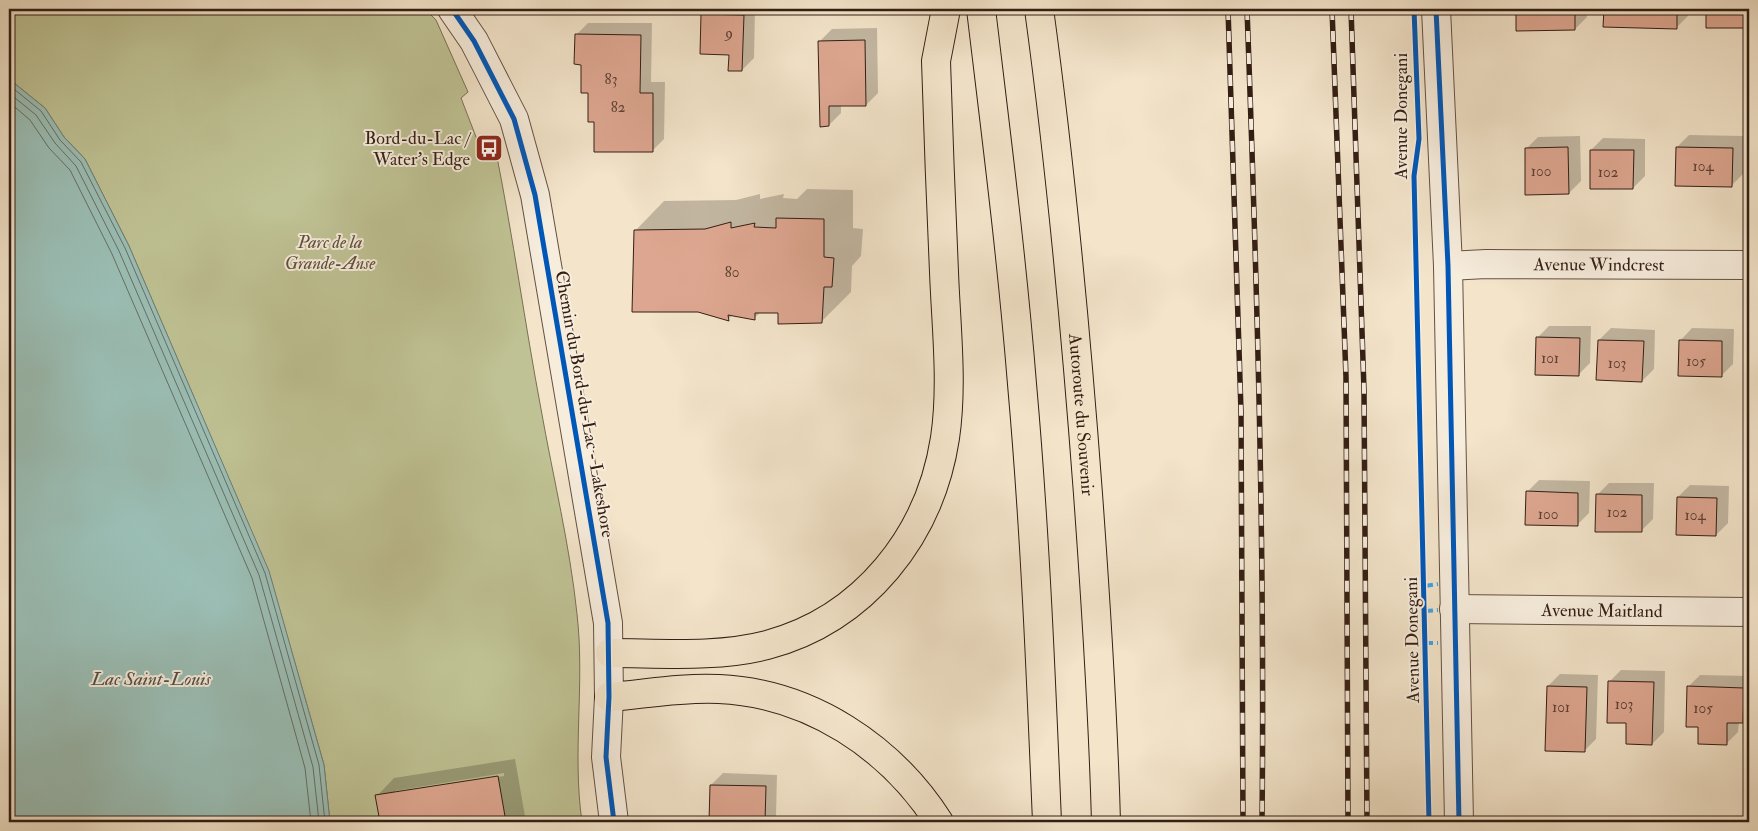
<svg xmlns="http://www.w3.org/2000/svg" width="1758" height="831" viewBox="0 0 1758 831" font-family="'IM FELL Double Pica',serif">
	<rect width="100%" height="100%" fill="#f3e4ca"/>
	<filter id="stains"><feTurbulence type="fractalNoise" baseFrequency=".004" numOctaves="4"/><feColorMatrix values="0 0 0 0 .2 0 0 0 0 .09 0 0 0 0 .02 0 0 0 .5 -.17"/></filter>
	<radialGradient id="worn" r=".72"><stop offset=".6" stop-color="#630" stop-opacity="0"/><stop offset="1" stop-color="#630" stop-opacity=".3"/></radialGradient>
	<path fill="#bfc294" stroke="#797054" d="M9,9H425L436,20L468,92L461,98L483,155L496,152C513,237 525,324 541,409C553,477 570,546 577,614C585,683 572,753 582,822H330L324,765L269,572L129,246L85,159L64,137L45,108L9,79Z"/>
	<path fill="#9bbfb6" stroke="#717f75" d="M9,79L45,108L64,137L85,159L129,246L269,571L324,765L330,822H9Z"/>
	<path fill="#0003" fill-rule="evenodd" d="M708,9H755L754,58L742,70L703,15Z
		M1517,9H1587V17L1575,29L1517,30Z
		M1605,9H1688V16L1676,28L1605,26Z
		M1708,9H1749V27H1707Z
		M588,23H652L651,82H665L664,139L652,151L595,121L576,35Z
		M877,28L878,93L866,105H841V113L829,125L820,41L832,29Z
		M1689,135L1744,136L1743,174L1731,186L1677,147Z
		M1580,136L1581,181L1569,193L1526,149L1538,137Z
		M1603,138L1645,139V176L1633,188L1591,150Z
		M807,189L853,190V228L863,229L861,256L852,266L851,292L822,321L779,312H761L754,318L733,315L728,319L635,231L664,201L736,200L760,194V199L784,194L783,198L797,199Z
		M1549,326H1591L1590,363L1578,375L1537,338Z
		M1611,328L1655,330L1654,369L1642,381L1599,340Z
		M1692,328L1734,329L1733,364L1721,376L1680,341Z
		M1539,480L1590,481L1589,513L1577,525L1527,492Z
		M1609,483H1654L1653,519L1641,531L1597,495Z
		M1690,485L1729,486L1728,523L1716,535L1678,497Z
		M1621,670L1665,671L1664,732L1652,744L1628,722L1609,682Z
		M1560,674L1598,675L1596,739L1584,751L1548,686Z
		M1700,675L1749,676V715L1743,722H1739L1738,732L1726,744L1699,726L1688,687Z
		M515,759L526,822H381L377,796L394,778ZM504,773V776L395,794V791Z
		M723,773L777,775L776,816L770,822H710L711,785Z"/>
	<g fill="none" stroke-linecap="round" stroke-linejoin="round">
		<path stroke="#676e65" stroke-width="1" d="M9,85L41,111L60,140L81,162L125,248L265,573L319,765L325,822
			M9,93L36,115L55,143L76,166L119,251L259,575L313,767L319,822
			M9,102L30,120L49,148L70,170L112,254L252,578L305,768L311,822"/>
	</g>
	<path fill="#dda690" stroke="#331e14" d="M1516,9H1575V30L1516,31Z
		M1604,9H1677V29L1603,27Z
		M1706,9H1749V28H1706Z
		M701,14L744,15L742,71H728L729,55L700,54Z
		M575,34L641,35L640,93H653V152H594V122H588V93H581V65L574,64Z
		M865,40L866,106H829V126L820,127L818,41Z
		M1568,147L1569,194L1525,195V148Z
		M1676,147L1733,148L1732,187L1675,186Z
		M1590,150H1634L1633,189H1590Z
		M776,218L824,219V257L834,258L832,287H824L822,323L778,324V313H755V320L728,315L729,321L698,312H632L634,230L705,229L731,222V228L755,223L754,227L776,228Z
		M1536,337L1580,338L1579,376L1535,375Z
		M1598,340L1644,341L1642,382L1596,380Z
		M1679,340L1722,341V377L1678,376Z
		M1526,491L1578,493V526L1525,525Z
		M1596,494L1642,495V532H1595Z
		M1677,497L1717,498L1716,536L1676,535Z
		M1608,681L1654,682L1652,745L1626,744V723H1607Z
		M1547,686L1587,687L1585,752L1545,751Z
		M1687,686L1744,688L1743,723H1727V745L1698,744V727H1686Z
		M498,776L506,822H380L375,795Z
		M710,785L766,786L765,822H709Z"/>
	<g fill="none" stroke-linecap="round" stroke-linejoin="round">
		<g stroke="#635042" stroke-width="30">
			<g id="minor">
				<path d="M452,9L474,41L514,119L535,195L608,623L609,697L606,757L614,822"/>
				<path d="M1436,9L1448,266L1459,822"/>
				<path id="s1" d="M1448,266L1486,264L1749,265"/>
				<path id="s2" d="M1454,609L1749,612"/>
			</g>
		</g>
		<g stroke="#331e14" stroke-width="30">
			<g id="highway">
				<path d="M981,9C996,134 1012,259 1022,384C1035,530 1041,676 1047,822"/>
				<path id="s3" d="M1039,9C1061,170 1076,332 1088,494C1096,604 1103,713 1106,822"/>
				<path d="M610,653C660,653 717,658 767,645C864,619 930,536 945,438C953,384 946,326 944,272C941,202 938,131 936,61L946,9"/>
				<path d="M609,697C645,694 683,687 719,689C810,693 891,747 939,822"/>
			</g>
		</g>
		<use href="#minor" stroke="#f7eddd" stroke-width="28"/>
		<use href="#highway" stroke="#f3e4ca" stroke-width="28"/>
		<g stroke="#331e14" stroke-width="5.5">
			<path id="rail" d="M1228,9L1241,411L1243,822
				M1247,9C1257,280 1265,551 1262,822
				M1332,9L1346,377L1348,822
				M1351,9L1364,390L1367,822"/>
		</g>
		<use href="#rail" stroke="#f7eddd" stroke-width="4" stroke-dasharray="11" stroke-linecap="butt"/>
		<path stroke="#3ea2ea" stroke-width="4" stroke-dasharray="8 4" stroke-linecap="butt" d="M1425,586L1438,584
			M1425,611L1438,610
			M1425,643H1438"/>
		<g stroke="#f7eddd" stroke-width="8">
			<path id="cycleway" d="M452,9L474,41L514,119L535,195L608,623L609,697L606,757L614,822
				M1414,9L1419,139L1414,176L1429,822
				M1436,9L1448,266L1459,822"/>
		</g>
		<use href="#cycleway" stroke="#0057b8" stroke-width="5"/>
	</g>
	<defs>
		<g id="bus-square" transform="scale(1.4375)"><rect x="-9" y="-9" width="18" height="18" rx="4" fill="#8f2418" stroke="#f7eddd"/><path d="M-5-6H5V4H4V6H2V4H-2V6H-4V4H-5ZM-3.5-4V0h7V-4ZM-3.5 1.2v1.5H-2V1.2ZM2 1.2v1.5H3.5V1.2Z" fill="#fff"/></g>
	</defs>
	<g fill-rule="evenodd">
		<use href="#bus-square" x="489" y="148"/>
	</g>
	<g text-anchor="middle" stroke-width="4" stroke-linejoin="round" paint-order="stroke">
		<g font-size="15" fill="#5e4033">
			<text x="729" y="38">9</text>
			<text x="611" y="84">83</text>
			<text x="618" y="112">82</text>
			<text x="1703" y="171">104</text>
			<text x="1541" y="176">100</text>
			<text x="1608" y="177">102</text>
			<text x="732" y="277">80</text>
			<text x="1550" y="363">101</text>
			<text x="1696" y="366">105</text>
			<text x="1617" y="368">103</text>
			<text x="1617" y="517">102</text>
			<text x="1548" y="519">100</text>
			<text x="1695" y="520">104</text>
			<text x="1624" y="709">103</text>
			<text x="1561" y="712">101</text>
			<text x="1703" y="713">105</text>
		</g>
		<g font-size="18" fill="#331e14" stroke="#f7eddd">
			<text transform="translate(1401 116) rotate(-90)" y="6">Avenue Donegani</text>
			<text dy="6" stroke="none"><textPath href="#s1" startOffset="151">Avenue Windcrest</textPath></text>
			<text transform="translate(585 404) rotate(80)" y="6">Chemin du Bord-du-Lac - Lakeshore</text>
			<text dy="6" stroke="none"><textPath href="#s3" startOffset="408">Autoroute du Souvenir</textPath></text>
			<text dy="6" stroke="none"><textPath href="#s2" startOffset="148">Avenue Maitland</textPath></text>
			<text transform="translate(1412 640) rotate(-91)" y="6">Avenue Donegani</text>
		</g>
		<g font-size="18" fill="#331e14" stroke="#f7eddd" text-anchor="end">
			<text x="470" y="144">Bord-du-Lac /<tspan x="470" dy="21">Water's Edge</tspan></text>
		</g>
		<g font-size="18" font-style="italic" fill="#5d4f3a" stroke="#f7eddd">
			<text x="330" y="248">Parc de la<tspan x="330" dy="21">Grande-Anse</tspan></text>
		</g>
		<g font-size="19" font-style="italic" fill="#524e45" stroke="#f7eddd">
			<text x="151" y="685">Lac Saint-Louis</text>
		</g>
	</g>
	<rect width="1758" height="831" fill="none" stroke="#f3e4ca" stroke-width="30"/>
	<rect x="10" y="10" width="1738" height="811" fill="none" stroke="#331e14" stroke-width="2.5"/>
	<rect x="15" y="15" width="1728" height="801" fill="none" stroke="#331e14"/>
	<rect width="100%" height="100%" filter="url(#stains)"/>
	<rect width="100%" height="100%" fill="url(#worn)"/>
</svg>
